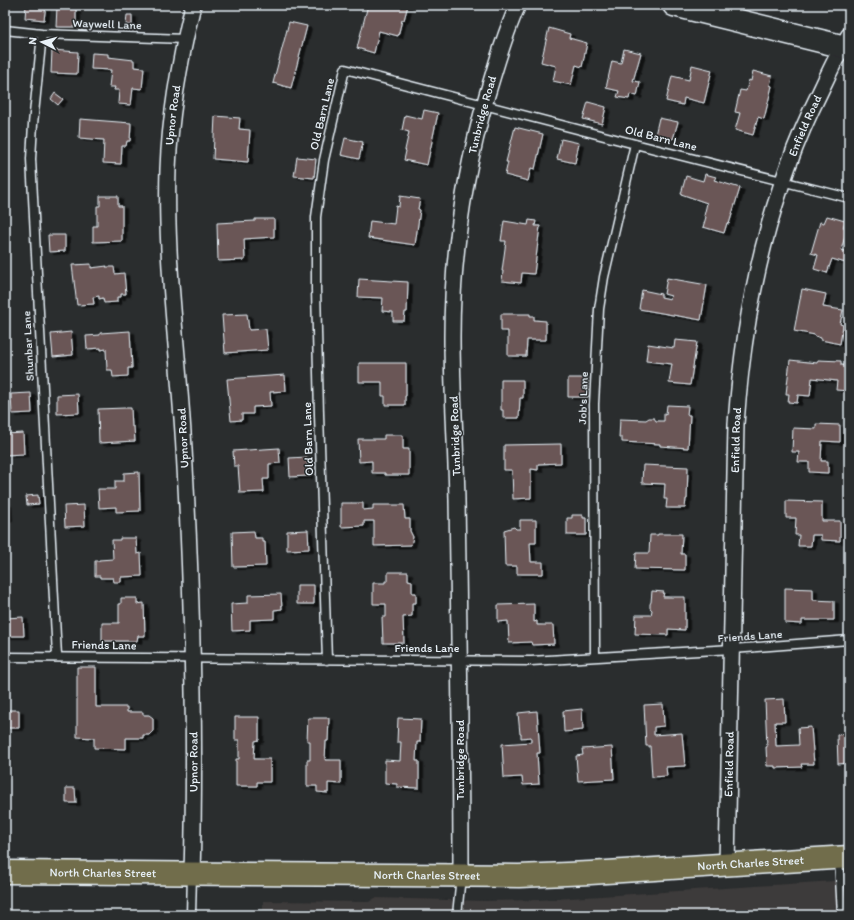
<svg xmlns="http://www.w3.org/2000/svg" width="854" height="920" viewBox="0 0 854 920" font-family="Itim,sans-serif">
	<defs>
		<filter id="shadow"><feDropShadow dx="4.5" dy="2.5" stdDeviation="0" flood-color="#0009"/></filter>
	</defs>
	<rect width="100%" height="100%" fill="#2a2d2e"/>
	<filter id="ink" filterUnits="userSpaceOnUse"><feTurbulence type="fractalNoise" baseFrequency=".025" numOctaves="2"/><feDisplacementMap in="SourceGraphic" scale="8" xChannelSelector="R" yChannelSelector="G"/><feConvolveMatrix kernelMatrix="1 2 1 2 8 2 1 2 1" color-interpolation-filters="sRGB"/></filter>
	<g filter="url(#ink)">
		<path fill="#3d3a3a" d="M849,880V915H263V901L369,902L375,898L484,901L539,900Z"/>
		<path fill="#6a5756" stroke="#e8f1f8" filter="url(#shadow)" d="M26,5H46L44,20L25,18Z
			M368,5H408L404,20H402L398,36L379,31L374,53L357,48Z
			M57,6H76V27H56Z
			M127,15H132V25H126Z
			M289,22L307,26L291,88L273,83Z
			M549,28L570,34L569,38L587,43L582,67L576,65L571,85L553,81L556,66L541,62Z
			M624,49L641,53L633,81L640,82L637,96L630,94L629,99L617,97L619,91L606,88L612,61L621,63Z
			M52,50L78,52L77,74L51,73Z
			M92,53L108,54V57L134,60V67L144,68L142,89L133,88L131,105L118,104L119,90H114L115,87H109L111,70L91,69Z
			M692,65L712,70L704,103L684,98L683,105L666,101L672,76L689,80Z
			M753,71L772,76L770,85L772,86L764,119L758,117L753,135L735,130L740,113L735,112L740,90L746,91L749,80L751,81Z
			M55,93L63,99L58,105L51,99Z
			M588,102L606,107L602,124L583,119Z
			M424,110L438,113L427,165L404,160L406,151L405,150L409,132L402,130L405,115L422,119Z
			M215,116L240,118L239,129L250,130L248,162L213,159Z
			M659,118L678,122L673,139L655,135Z
			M80,119L131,123L130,141H127L126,146H122L121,164L103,163L104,140L79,138Z
			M515,127L543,134L535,169L531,168L528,181L505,175L508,162H506Z
			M345,138L363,142L359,159L341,155Z
			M561,139L579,143L575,163L557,159Z
			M297,157L316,159L314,178L294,176Z
			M705,174L716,177L714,180L740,188L729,224L727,223L724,233L703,227L706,217L704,216L707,203L681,194L686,176L703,181Z
			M100,196H118V206H122V241L93,242V226H97V206H100Z
			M400,196L420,199L418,209L420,210L415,245L368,238L370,221L394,224L396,206L399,207Z
			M827,216L845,221L843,228L847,230L841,250L849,252V264L832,259L827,273L814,269L818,255L811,253L820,222L824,223Z
			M255,219H274V237L244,239L245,260L218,261L217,223L255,221Z
			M529,220L536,221L535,226H540L534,274L522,273L521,283L502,281L503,271H502L506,241H501L504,221L528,225Z
			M48,235H65V251L49,252Z
			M91,264V268L107,266L106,267H114L115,274L124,273L126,294H121V297H117V302L104,303L103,298L99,299V296L93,297L94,304L77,305L72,265Z
			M667,278L707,285L701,320L639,309L642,290L661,294V297L670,299L671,296L664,294Z
			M359,279L408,282L407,312H405L404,321H393V312L382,311L383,298L358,297Z
			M802,289L826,294L823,307L843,310L840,324L843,325L840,344L821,340V338L815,336V335L794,331Z
			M247,314L249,330L266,329L268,350L225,353L222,315Z
			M501,314H530V316H534V320L546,321V340H527L526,356H508V331H501Z
			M130,331L132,368H128V376L113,377L112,370H107L106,349L101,350V348L87,349L86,336L100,335V333Z
			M71,332L73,355L53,357L51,334Z
			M675,340L697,342L690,385L669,383L672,364L646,361L648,344L674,348Z
			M790,360L817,363L818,360L841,361V365L849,366V391L836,390L837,381L812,378L810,396L798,395L797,403L788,402L789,394H786Z
			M359,363H406V396H405V405H385V396H382V382H359Z
			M285,375L286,391L270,392L271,406L253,407V414H242V420L231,421L227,379Z
			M568,378H588V397H568Z
			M501,380H523V398H520L519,418H503V410H501Z
			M31,393L32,413L12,414L11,394Z
			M78,394L79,413L57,414V395Z
			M667,405L688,406L687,415H690L688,448L660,446V444L622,442V438H619L620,419L646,420L649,418H654L656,421H664V413L666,414Z
			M125,408H131L132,427H134L135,441L99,443L98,409Z
			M816,424L840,425V442L822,441L821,461H828V473L809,472V462H798L799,452H792L793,428L816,429Z
			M23,433L24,454L5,455V434Z
			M384,435H403V449H409V475H385V473H372V461L359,462L358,439H384Z
			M561,444V463L538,464V470L531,469V498L513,499L512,470H504V445Z
			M279,448L280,463L269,464V479H263L264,492L240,493L238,466H234L233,451Z
			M307,457L308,476L290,477L289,458Z
			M643,465L688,467L687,499H686L685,508H666L667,499H664L665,484L642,483Z
			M139,472L140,511L116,512V507L99,508L98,489H115V481H124V473Z
			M38,495L39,504L27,505L26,496Z
			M786,501L822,502V521H840V541L821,540V535H812L811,546H798L799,535H795L796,518H786Z
			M341,503H363V510L373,509V505H404L405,519H410V531L413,537L411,545L374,546V521H364V526L341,527Z
			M5,504H7L8,518L5,519Z
			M84,505L85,526L65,527L64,506Z
			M572,515H583V518H586V535H567V518H572Z
			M520,520H536V543H530L531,562H543V574H517V566H505L504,530L514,527L516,529H520Z
			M308,530L309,549L287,550V531Z
			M254,531L255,538H262V542H265L266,566L233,567L232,532Z
			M658,534H682L681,554H685V570L635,569L636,553H649L650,535H658Z
			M120,538H136L137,554L141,553L142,576L121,577V582H114L113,578H100V576H95V561H99V560L113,559L112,540H120Z
			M388,572H408V580L412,581V593H416V603H412V616L403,617L404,643H383L382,617H386V604H373V583H385V581H388Z
			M297,585H314V604H297Z
			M785,588L813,589V600L834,601V620H802V624L785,623Z
			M652,591L664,592L663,597H685V630L668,629V635L635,634L636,615H651L652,610L650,608V604L651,602Z
			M281,594L282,609L274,610V619L250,620V630L232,631L231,604L248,603V595Z
			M121,598H137V604L144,603L145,636H138L137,641H102V623H119V604H121Z
			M534,604V622L537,621V625H553L554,644L532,645L531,642L509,643L508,621L498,622V605Z
			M23,617L24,636H5V618Z
			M77,667H96V707H127V712H143V715H149L153,718V731L149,735H143V738H126V749L94,748V738L77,737Z
			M784,699L785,722H775L776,746L799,745L798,728L811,727L814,764H801L802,767L775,768V766H767L766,747H767L765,700Z
			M663,704L664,726L654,727V735L682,733L685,766L666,767L667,776L652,777L650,746H646L644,705Z
			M582,709L583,730L564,732L563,711Z
			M5,710H19V728H5Z
			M537,711L540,753H537L539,784L523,785L522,777L504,778L502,744L531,742V737L521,738V734H520L518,713Z
			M235,717H259V740L255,741L254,759H270V782H257V786H236V759H239V740H235Z
			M308,718H329L328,741H326L325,760H341V784L328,783V793L317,792V786H307V760H310V741H307Z
			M398,718L421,719L420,742H417L416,761H419V788L397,787V784L385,783V760L400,761L401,742H397Z
			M849,727V763L838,764L837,735L847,734V728Z
			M612,747L614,779L578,781L576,756L583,755L582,749Z
			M5,757H6V776H5Z
			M66,788H75L76,803H66Z"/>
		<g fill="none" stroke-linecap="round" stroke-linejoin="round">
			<g stroke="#e8f1f8" stroke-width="11">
				<path id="lane" d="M5,30L42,34L185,39
					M42,34L33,124L31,159L57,656
					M5,657L531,661L732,649L849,640
					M595,657L594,404L599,309L604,277L635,144
					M327,660L319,414L316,289V217L324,160L345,69L635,144L849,198
					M839,859L842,915
					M191,915L192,874
					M457,915L461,876"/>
			</g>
			<g stroke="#e8f1f8" stroke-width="18">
				<g id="street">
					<path id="s1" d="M727,864L736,424C744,308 768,196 820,92C829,73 838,53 849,35"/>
					<path id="s2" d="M192,874C196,732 192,590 184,449C179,356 165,263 168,169C170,113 180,59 193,5"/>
					<path id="s3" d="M461,876C461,751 459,626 457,500C456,446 452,391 452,337C452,247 467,157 494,72C501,49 508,26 518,5"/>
				</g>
			</g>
			<g stroke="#e8f1f8" stroke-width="25">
				<path id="secondary" d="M674,5L849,48"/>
			</g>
			<g stroke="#e8f1f8" stroke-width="25">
				<g id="primary">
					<path id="s4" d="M5,872L519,876L590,873L849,857"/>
				</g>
			</g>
			<use href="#lane" stroke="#2a2d2e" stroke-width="8"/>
			<use href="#street" stroke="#2a2d2e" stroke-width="15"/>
			<use href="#secondary" stroke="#2a2d2e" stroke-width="22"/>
			<use href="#primary" stroke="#716d4b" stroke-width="22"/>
		</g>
	</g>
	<g text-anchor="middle" stroke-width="3" stroke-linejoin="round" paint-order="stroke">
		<g font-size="12" fill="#e8f1f8" stroke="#2a2d2e">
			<text transform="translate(107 24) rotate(2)" y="4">Waywell Lane</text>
			<text transform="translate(322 114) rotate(-77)" y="4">Old Barn Lane</text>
			<text dy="4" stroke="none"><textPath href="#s2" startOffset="760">Upnor Road</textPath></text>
			<text dy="4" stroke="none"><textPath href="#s3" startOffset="764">Tunbridge Road</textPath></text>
			<text dy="4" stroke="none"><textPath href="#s1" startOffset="748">Enfield Road</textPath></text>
			<text transform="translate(661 138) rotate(14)" y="4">Old Barn Lane</text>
			<text transform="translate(28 346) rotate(-93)" y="4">Shunbar Lane</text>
			<text transform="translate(583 398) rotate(-88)" y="4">Job's Lane</text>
			<text transform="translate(455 436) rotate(-92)" y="4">Tunbridge Road</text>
			<text transform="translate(183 438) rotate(-93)" y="4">Upnor Road</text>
			<text transform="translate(308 439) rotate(-92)" y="4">Old Barn Lane</text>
			<text dy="4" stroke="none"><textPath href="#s1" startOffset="424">Enfield Road</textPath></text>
			<text transform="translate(750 636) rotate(-4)" y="4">Friends Lane</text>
			<text transform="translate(104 645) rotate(1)" y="4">Friends Lane</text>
			<text x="427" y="652">Friends Lane</text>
			<text transform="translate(460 760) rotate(-90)" y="4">Tunbridge Road</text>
			<text dy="4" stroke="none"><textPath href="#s2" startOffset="112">Upnor Road</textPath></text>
			<text dy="4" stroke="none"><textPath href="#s1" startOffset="100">Enfield Road</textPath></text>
			<text dy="4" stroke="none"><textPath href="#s4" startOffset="746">North Charles Street</textPath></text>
			<text dy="4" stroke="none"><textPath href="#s4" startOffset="98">North Charles Street</textPath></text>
			<text dy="4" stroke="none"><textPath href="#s4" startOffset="422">North Charles Street</textPath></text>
		</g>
	</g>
	<rect width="854" height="920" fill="none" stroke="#2a2d2e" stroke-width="20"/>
	<rect x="10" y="10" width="834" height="900" fill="none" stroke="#e8f1f8" stroke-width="1.5" filter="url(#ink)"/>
	<g transform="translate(42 42) rotate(276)" stroke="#2a2d2e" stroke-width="3" paint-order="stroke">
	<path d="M0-3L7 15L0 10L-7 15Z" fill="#e8f1f8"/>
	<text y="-6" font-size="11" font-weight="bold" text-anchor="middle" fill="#e8f1f8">N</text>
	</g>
</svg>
